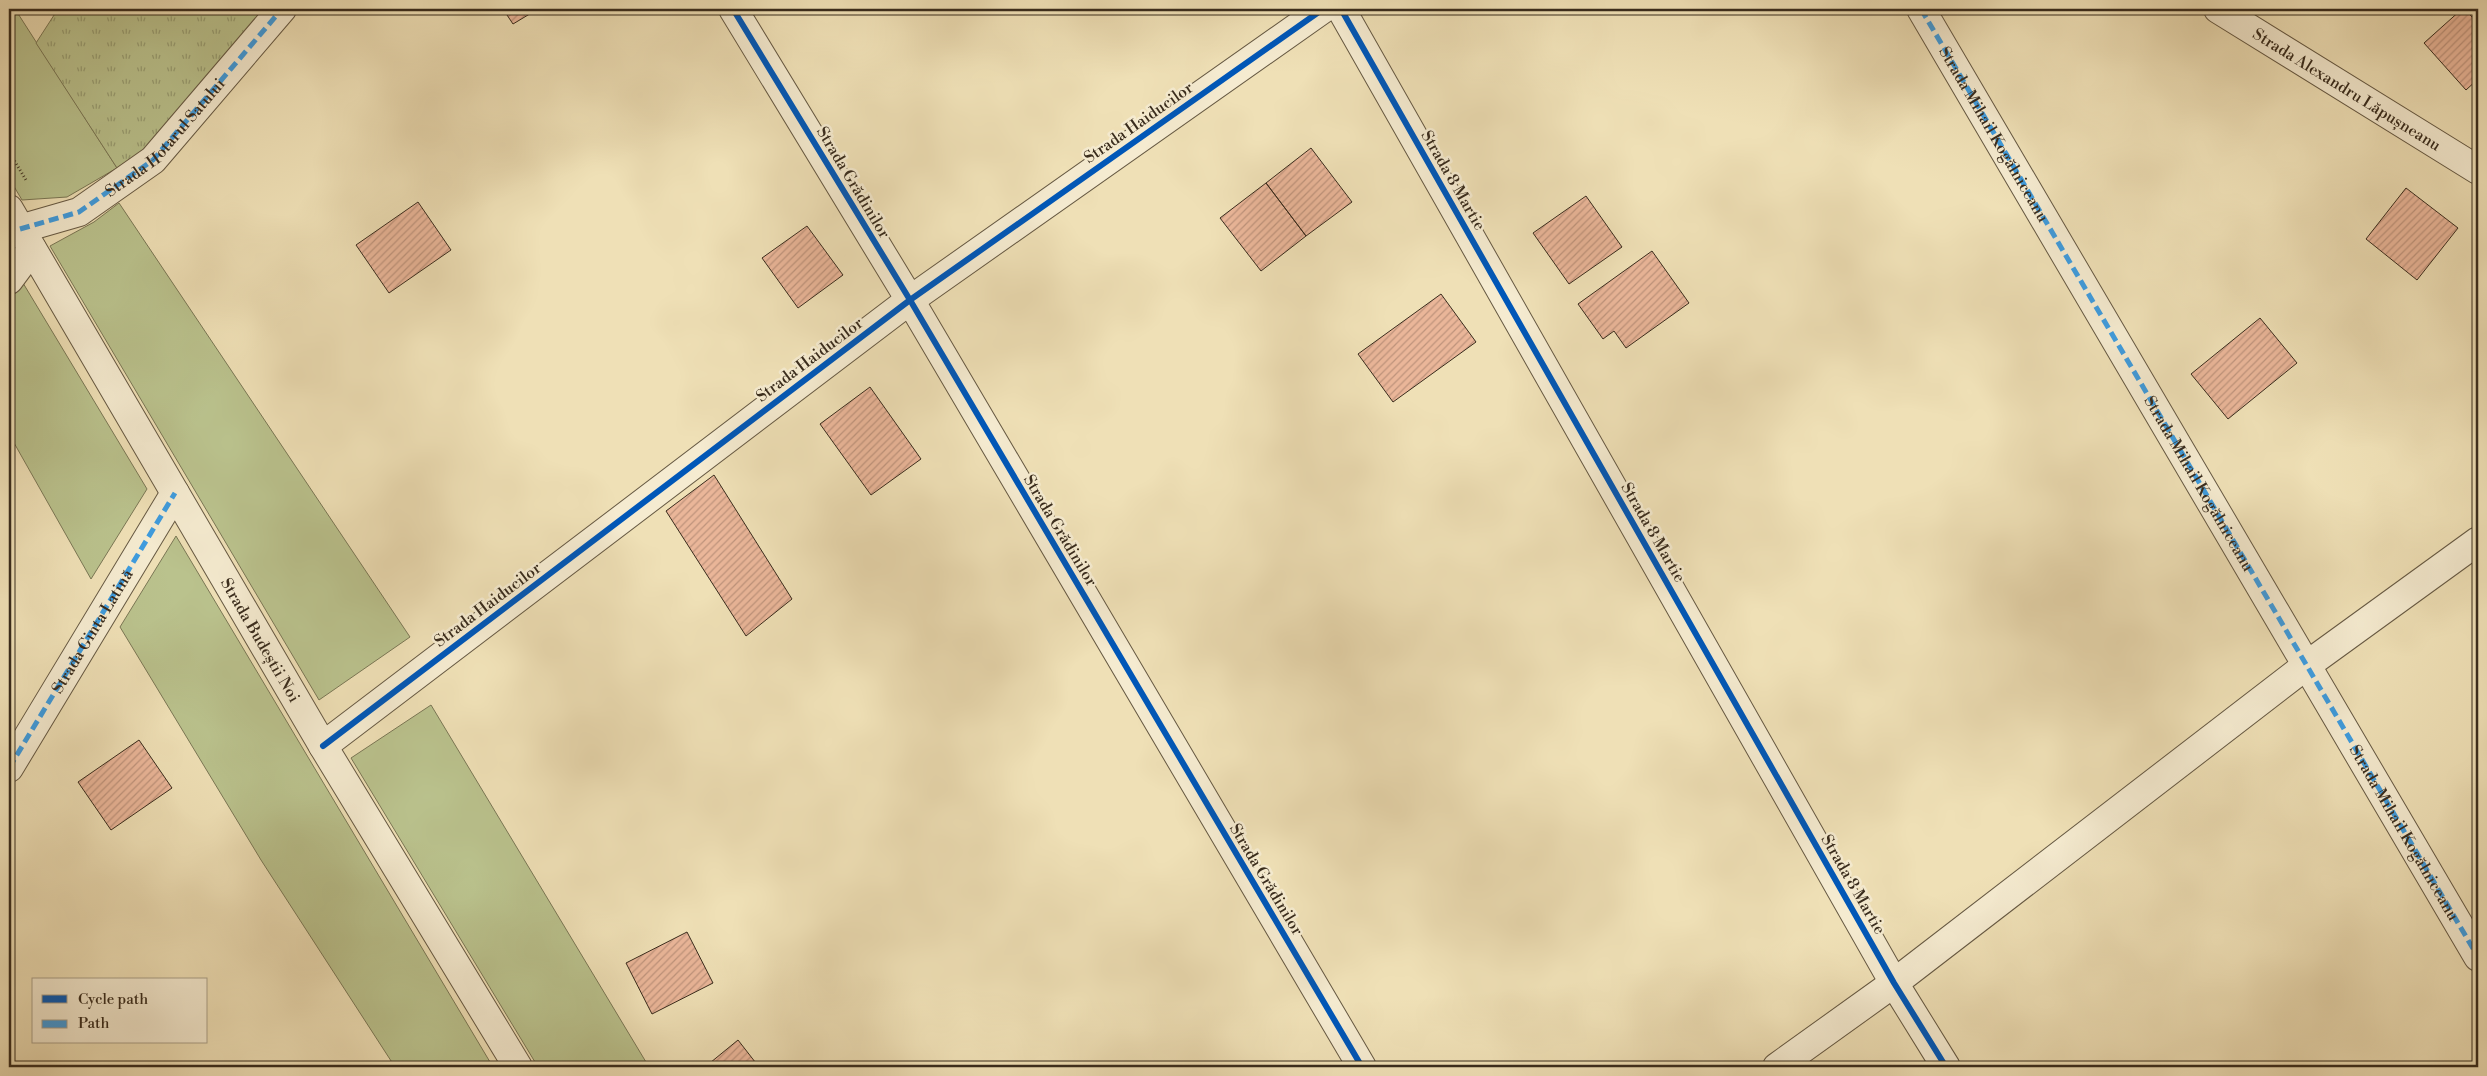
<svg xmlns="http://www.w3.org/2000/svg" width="2487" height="1076" viewBox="0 0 2487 1076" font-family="'Libre Bodoni',serif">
	<defs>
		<pattern id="park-tufts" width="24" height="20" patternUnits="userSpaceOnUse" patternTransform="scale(1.25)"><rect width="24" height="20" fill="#bac28d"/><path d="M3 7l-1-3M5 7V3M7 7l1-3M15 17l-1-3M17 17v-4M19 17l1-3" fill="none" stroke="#989e73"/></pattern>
		<pattern id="building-hatch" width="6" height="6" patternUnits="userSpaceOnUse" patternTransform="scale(1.25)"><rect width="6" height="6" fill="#eab699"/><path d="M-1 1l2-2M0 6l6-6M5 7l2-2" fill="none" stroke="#bf947c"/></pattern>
	</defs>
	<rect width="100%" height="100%" fill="#efe0b6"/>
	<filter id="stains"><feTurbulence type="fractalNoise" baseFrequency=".004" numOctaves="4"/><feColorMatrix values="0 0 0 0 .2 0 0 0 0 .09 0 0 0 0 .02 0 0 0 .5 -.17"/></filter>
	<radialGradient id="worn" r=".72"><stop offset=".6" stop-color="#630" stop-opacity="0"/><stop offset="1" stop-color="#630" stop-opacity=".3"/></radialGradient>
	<path fill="#bac28d" stroke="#7a7755" d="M9,9H15L117,168L67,197L22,200L9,178Z
		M119,203L410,637L319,700L50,246L94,222Z
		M23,283L147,489L91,579L9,434V301Z
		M176,536L493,1067H395L261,860L120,627Z
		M431,705L649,1067H538L351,758Z"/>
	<path fill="url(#park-tufts)" stroke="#7a7755" d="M58,9H268L149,146L117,168L36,43Z"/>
	<path fill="url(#building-hatch)" stroke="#392c1d" d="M503,9H538L513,24Z
		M2462,9H2465L2478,24V79L2466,90L2424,43Z
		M1311,148L1352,202L1306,236L1266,183Z
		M1266,183L1306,236L1261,271L1220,218Z
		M2406,188L2458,228L2417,280L2366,239Z
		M1586,196L1622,247L1569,284L1533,233Z
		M418,202L451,250L389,293L356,245Z
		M807,226L843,275L798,308L762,258Z
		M1652,251L1689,303L1626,348L1614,331L1603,339L1578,304Z
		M1441,294L1476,342L1393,402L1358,354Z
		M2260,318L2297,363L2228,419L2191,374Z
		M870,387L921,459L871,495L820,424Z
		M714,475L792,599L746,636L666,511Z
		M139,740L172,788L111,830L78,782Z
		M687,932L713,983L652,1014L626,963Z
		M738,1040L759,1067H705Z"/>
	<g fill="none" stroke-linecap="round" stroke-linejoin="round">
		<g stroke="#665943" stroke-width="30">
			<g id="minor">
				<path d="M733,9L910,300L1362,1067"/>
				<path d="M1341,9L1894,983L1946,1067"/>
				<path d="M1921,9L2478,957"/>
				<path id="s1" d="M2218,9L2478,170"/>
				<path id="s2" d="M9,209L323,746L518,1067"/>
				<path d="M20,229L79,212L153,160L282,9"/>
				<path d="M9,280L32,249"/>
				<path d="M323,746L910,300L1323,9"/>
				<path d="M9,768L175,493"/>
				<path d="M1777,1067L1894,983L2307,665L2478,541"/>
			</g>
		</g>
		<path stroke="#392c1d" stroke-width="3" stroke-dasharray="1 2.5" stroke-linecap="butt" d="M9,152L26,180"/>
		<use href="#minor" stroke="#f5ebd0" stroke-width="28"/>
		<g stroke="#3e9cdf" stroke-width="5" stroke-dasharray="10 5" stroke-linecap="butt">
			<path id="s3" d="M1921,9L2478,957"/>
			<path id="s4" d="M20,229L79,212L153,160L282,9"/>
			<path id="s5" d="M9,768L175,493"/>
		</g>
		<g stroke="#f5ebd0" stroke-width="9">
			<path id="cycleway" d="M733,9L910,300L1362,1067
				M1341,9L1894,983L1946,1067
				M323,746L910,300L1323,9"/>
		</g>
		<use href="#cycleway" stroke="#0057b8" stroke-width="6"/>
	</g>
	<g text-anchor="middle" stroke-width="5" stroke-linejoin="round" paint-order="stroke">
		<g font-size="16" fill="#392c1d" stroke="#f5ebd0">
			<text dy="6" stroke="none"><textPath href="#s1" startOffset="152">Strada Alexandru Lăpușneanu</textPath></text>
			<text transform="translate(1138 122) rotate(-35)" y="6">Strada Haiducilor</text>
			<text dy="6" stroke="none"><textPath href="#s3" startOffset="145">Strada Mihail Kogălniceanu</textPath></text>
			<text dy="6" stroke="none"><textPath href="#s4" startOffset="176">Strada Hotarul Satului</textPath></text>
			<text transform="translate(1454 180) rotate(60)" y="6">Strada 8 Martie</text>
			<text transform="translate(854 182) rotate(59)" y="6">Strada Grădinilor</text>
			<text transform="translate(809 359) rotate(-37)" y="6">Strada Haiducilor</text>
			<text dy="6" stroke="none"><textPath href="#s3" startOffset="550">Strada Mihail Kogălniceanu</textPath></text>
			<text transform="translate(1061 530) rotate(59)" y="6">Strada Grădinilor</text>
			<text transform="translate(1654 532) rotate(60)" y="6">Strada 8 Martie</text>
			<text transform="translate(487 604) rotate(-37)" y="6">Strada Haiducilor</text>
			<text dy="6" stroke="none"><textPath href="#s5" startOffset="160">Strada Ginta Latină</textPath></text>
			<text dy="6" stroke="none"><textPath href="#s2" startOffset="499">Strada Budeștii Noi</textPath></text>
			<text dy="6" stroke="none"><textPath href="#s3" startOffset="955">Strada Mihail Kogălniceanu</textPath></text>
			<text transform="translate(1267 879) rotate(59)" y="6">Strada Grădinilor</text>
			<text transform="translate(1854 884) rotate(60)" y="6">Strada 8 Martie</text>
		</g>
	</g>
	<rect width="2487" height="1076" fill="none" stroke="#efe0b6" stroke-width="30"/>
	<rect x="10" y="10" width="2467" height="1056" fill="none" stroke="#392c1d" stroke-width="2.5"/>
	<rect x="15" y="15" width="2457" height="1046" fill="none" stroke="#392c1d"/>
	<rect x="32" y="978" width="175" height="65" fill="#f5ebd0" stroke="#aa9f88"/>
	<rect x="42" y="995" width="25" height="8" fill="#0057b8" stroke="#aa9f88"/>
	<text x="78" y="1004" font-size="15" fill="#392c1d">Cycle path</text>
	<rect x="42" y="1020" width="25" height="8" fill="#3e9cdf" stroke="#aa9f88"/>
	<text x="78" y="1028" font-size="15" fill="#392c1d">Path</text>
	<rect width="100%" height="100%" filter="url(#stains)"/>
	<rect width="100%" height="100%" fill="url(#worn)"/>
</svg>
